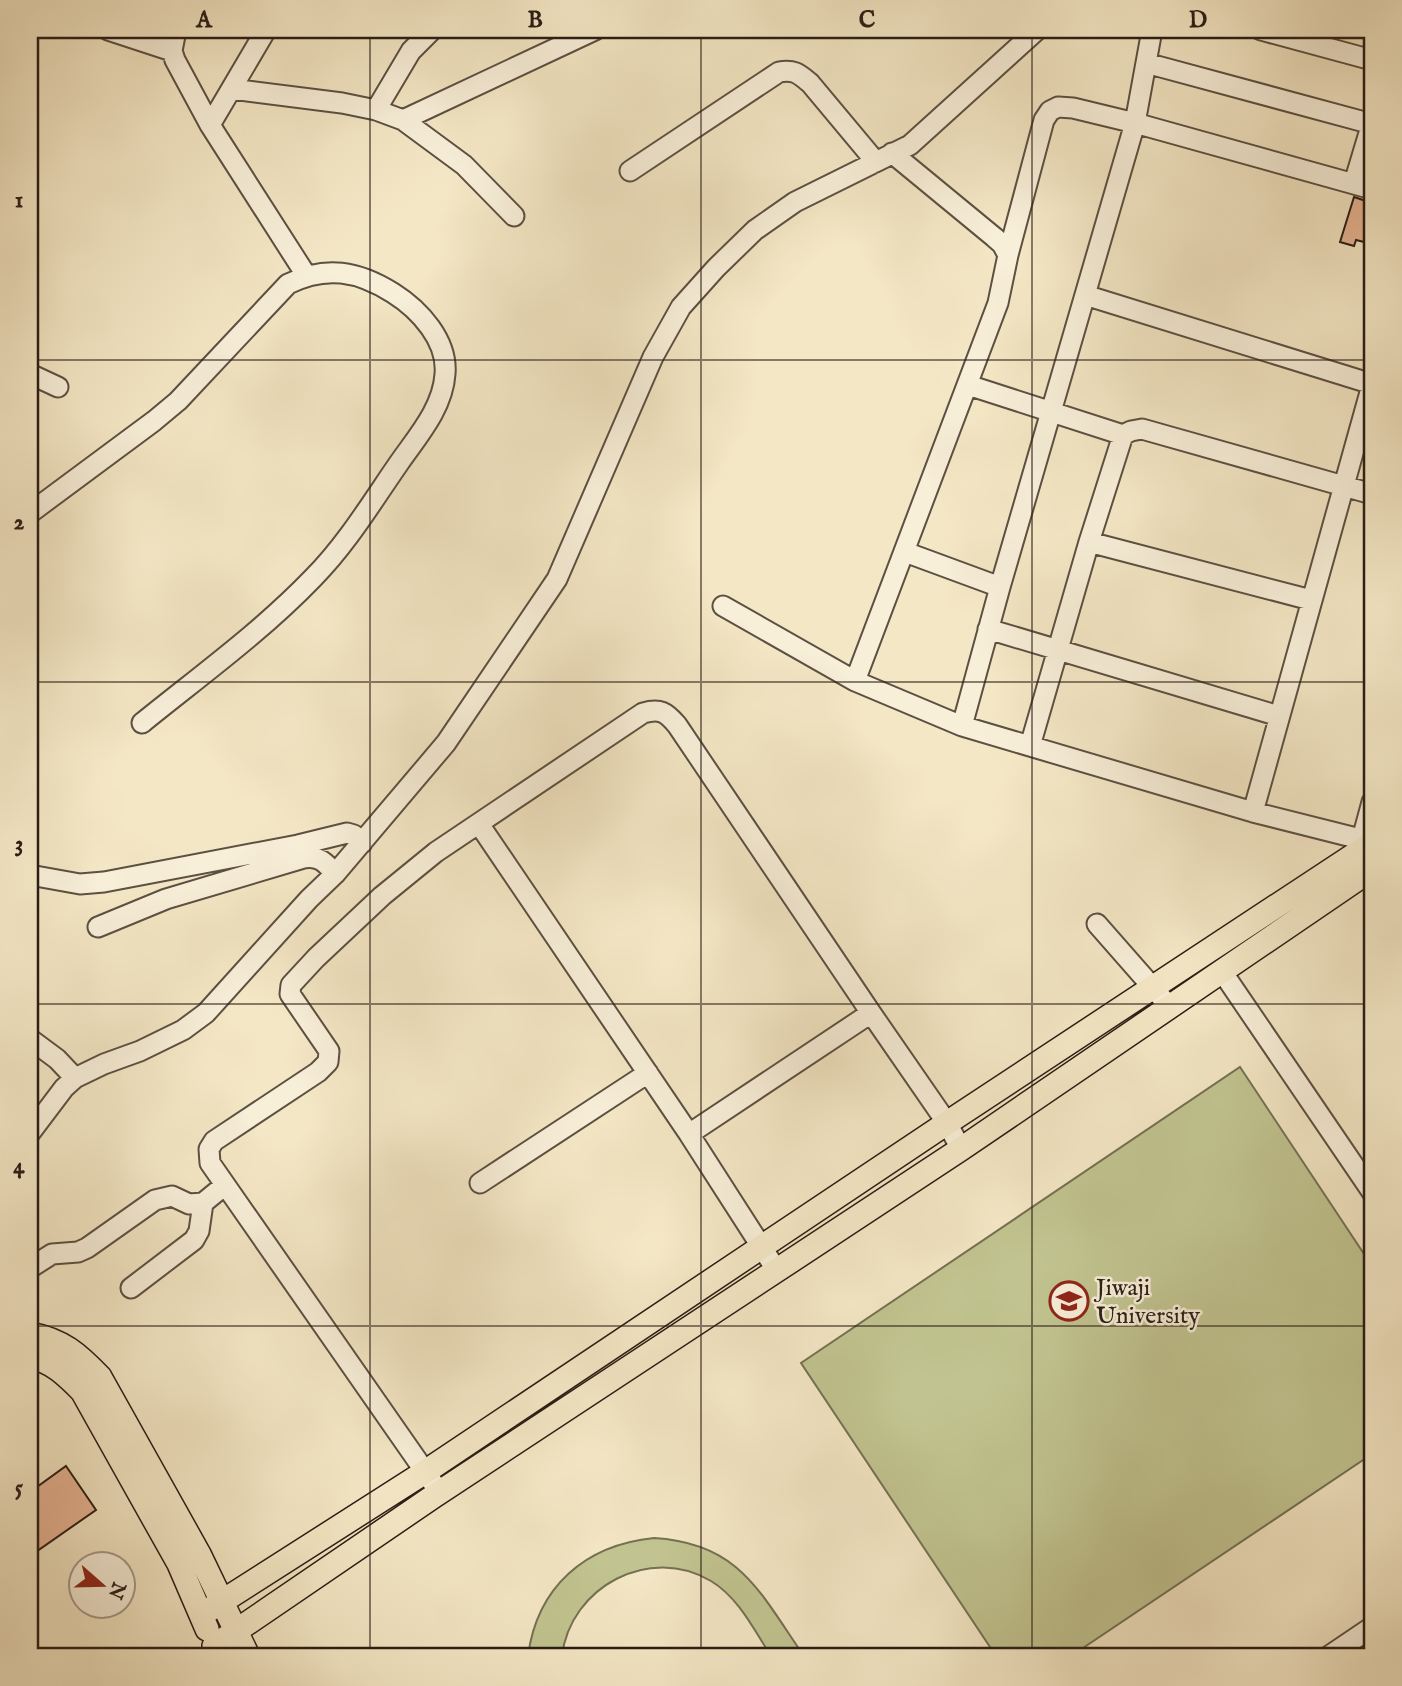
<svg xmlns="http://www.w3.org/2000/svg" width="1402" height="1686" viewBox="0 0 1402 1686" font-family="'IM FELL English',serif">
	<rect width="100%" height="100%" fill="#f4e7c5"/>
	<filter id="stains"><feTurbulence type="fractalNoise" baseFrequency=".00286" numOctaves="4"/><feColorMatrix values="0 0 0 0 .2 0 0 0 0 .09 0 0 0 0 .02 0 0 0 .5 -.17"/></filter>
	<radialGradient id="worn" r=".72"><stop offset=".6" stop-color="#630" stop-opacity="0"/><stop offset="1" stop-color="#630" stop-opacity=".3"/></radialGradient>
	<path fill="#c1c490" stroke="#757053" stroke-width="2" d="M1240,1067L1372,1266V1454L1071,1656H996L801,1363Z
		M654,1538C740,1543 760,1593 804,1656H771C754,1630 739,1598 711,1581C650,1544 570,1587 562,1656H528C537,1587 585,1545 654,1538Z"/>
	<path fill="#e8b494" stroke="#291d16" stroke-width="2" d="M1354,197L1372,203V244L1356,240L1354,246L1340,242Z
		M66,1466L96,1510L30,1556V1492Z"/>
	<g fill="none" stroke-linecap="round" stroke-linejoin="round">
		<g stroke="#5c5042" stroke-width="23">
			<path id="minor" d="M108,30L172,51
				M176,30L172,51L175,60L210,125
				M266,30L210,125L306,275
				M1152,30L1135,123L1000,587L962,726L1253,812L1372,842
				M1261,30L1372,60
				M1146,63L1372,124
				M232,89L342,103L376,110L403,120L464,165L514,216
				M376,110L411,51L432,30
				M403,120L595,30
				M630,171L779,72C794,69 799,74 810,83L876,162
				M1354,183L1372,123
				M1008,255L1044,120L1050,111L1058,107L1073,108L1135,123L1372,189
				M1085,295L1372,384
				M30,374L58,387
				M968,385L1123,435
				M30,513L154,421L178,401L288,284C326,265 358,271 393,293C420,310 448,341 445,374C443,408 417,437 399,463C372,502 346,545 313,578C261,632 200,676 142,723
				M1089,542L1311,600
				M905,552L1000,587
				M723,606L855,681L962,726
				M988,629L1279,716
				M855,681L998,303L1008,255L1002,244L994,237L892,153
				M1030,746L1089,542L1123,435L1131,431L1142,429L1372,494
				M1253,812L1372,385
				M479,824L689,1134L777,1271
				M1362,839L1372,802
				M30,875L80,884L104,882L298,845L347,833L354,835L362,843
				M1097,924L1169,1006
				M98,927L166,899L304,858C319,855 326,863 335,874
				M1221,970L1372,1192
				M30,1039L57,1059L75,1078
				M30,1133L64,1088L75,1078L104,1064L140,1051L183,1030L206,1013L309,899L335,874L446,743L557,579L653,357L681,307L716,268L755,230L795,202L910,145L1037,30
				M689,1134L871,1013
				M480,1183L648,1073
				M30,1268L52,1254L78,1252L87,1248L155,1200L172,1196L189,1204L203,1203L225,1185
				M131,1288L194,1240L199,1231L203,1203
				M433,1483L210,1163L209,1149L214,1141L318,1072L328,1062L329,1051L290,994L291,985L316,958L382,896L436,852L643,713C660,708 666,712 677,725L871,1013L947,1123L961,1149
				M1329,1656L1372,1627"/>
		</g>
		<g stroke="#291d16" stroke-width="26">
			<path id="major" d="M30,1334C62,1340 78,1354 100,1377L199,1554L248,1656
				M30,1357C52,1361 66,1375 82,1391L179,1564L207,1629
				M201,1615L425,1472L947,1123L1372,843
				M214,1646L434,1496L961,1149L1372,869"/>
		</g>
		<use href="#minor" stroke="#f8efd9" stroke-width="19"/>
		<use href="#major" stroke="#f4e7c5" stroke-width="23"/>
	</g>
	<path fill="none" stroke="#291d16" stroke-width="2" stroke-opacity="0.55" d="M370,30V1656M701,30V1656M1032,30V1656M30,360H1372M30,682H1372M30,1004H1372M30,1326H1372"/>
	<defs>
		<g id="university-ring" transform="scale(2.0125)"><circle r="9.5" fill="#f8efd9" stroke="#8f2418" stroke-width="1.5"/><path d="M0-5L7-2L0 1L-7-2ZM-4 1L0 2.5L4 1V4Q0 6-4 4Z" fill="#8f2418"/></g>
	</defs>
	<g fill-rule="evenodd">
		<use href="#university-ring" x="1069" y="1301"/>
	</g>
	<g text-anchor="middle" stroke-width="5" stroke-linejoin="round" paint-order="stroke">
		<g font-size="24" fill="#291d16" stroke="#f8efd9" text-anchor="start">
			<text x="1096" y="1295">Jiwaji<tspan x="1096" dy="28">University</tspan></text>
		</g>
	</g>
	<rect width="1402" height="1686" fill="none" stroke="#f4e7c5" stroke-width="77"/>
	<g transform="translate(102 1585) rotate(110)"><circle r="33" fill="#f8efd9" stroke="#a59b8b" stroke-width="2"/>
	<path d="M0-5L12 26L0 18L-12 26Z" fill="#8f2418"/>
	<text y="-10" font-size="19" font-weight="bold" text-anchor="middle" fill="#291d16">N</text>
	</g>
	<rect x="38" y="38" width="1326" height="1610" fill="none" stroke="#291d16" stroke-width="2.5"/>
	<g font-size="23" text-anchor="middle" font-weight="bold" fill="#291d16">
		<text x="204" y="27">A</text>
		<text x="535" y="27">B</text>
		<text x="867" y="27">C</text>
		<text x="1198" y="27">D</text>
		<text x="19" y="207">1</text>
		<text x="19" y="529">2</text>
		<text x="19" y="851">3</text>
		<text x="19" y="1173">4</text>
		<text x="19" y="1495">5</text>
	</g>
	<rect width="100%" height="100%" filter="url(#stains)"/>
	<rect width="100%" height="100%" fill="url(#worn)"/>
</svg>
